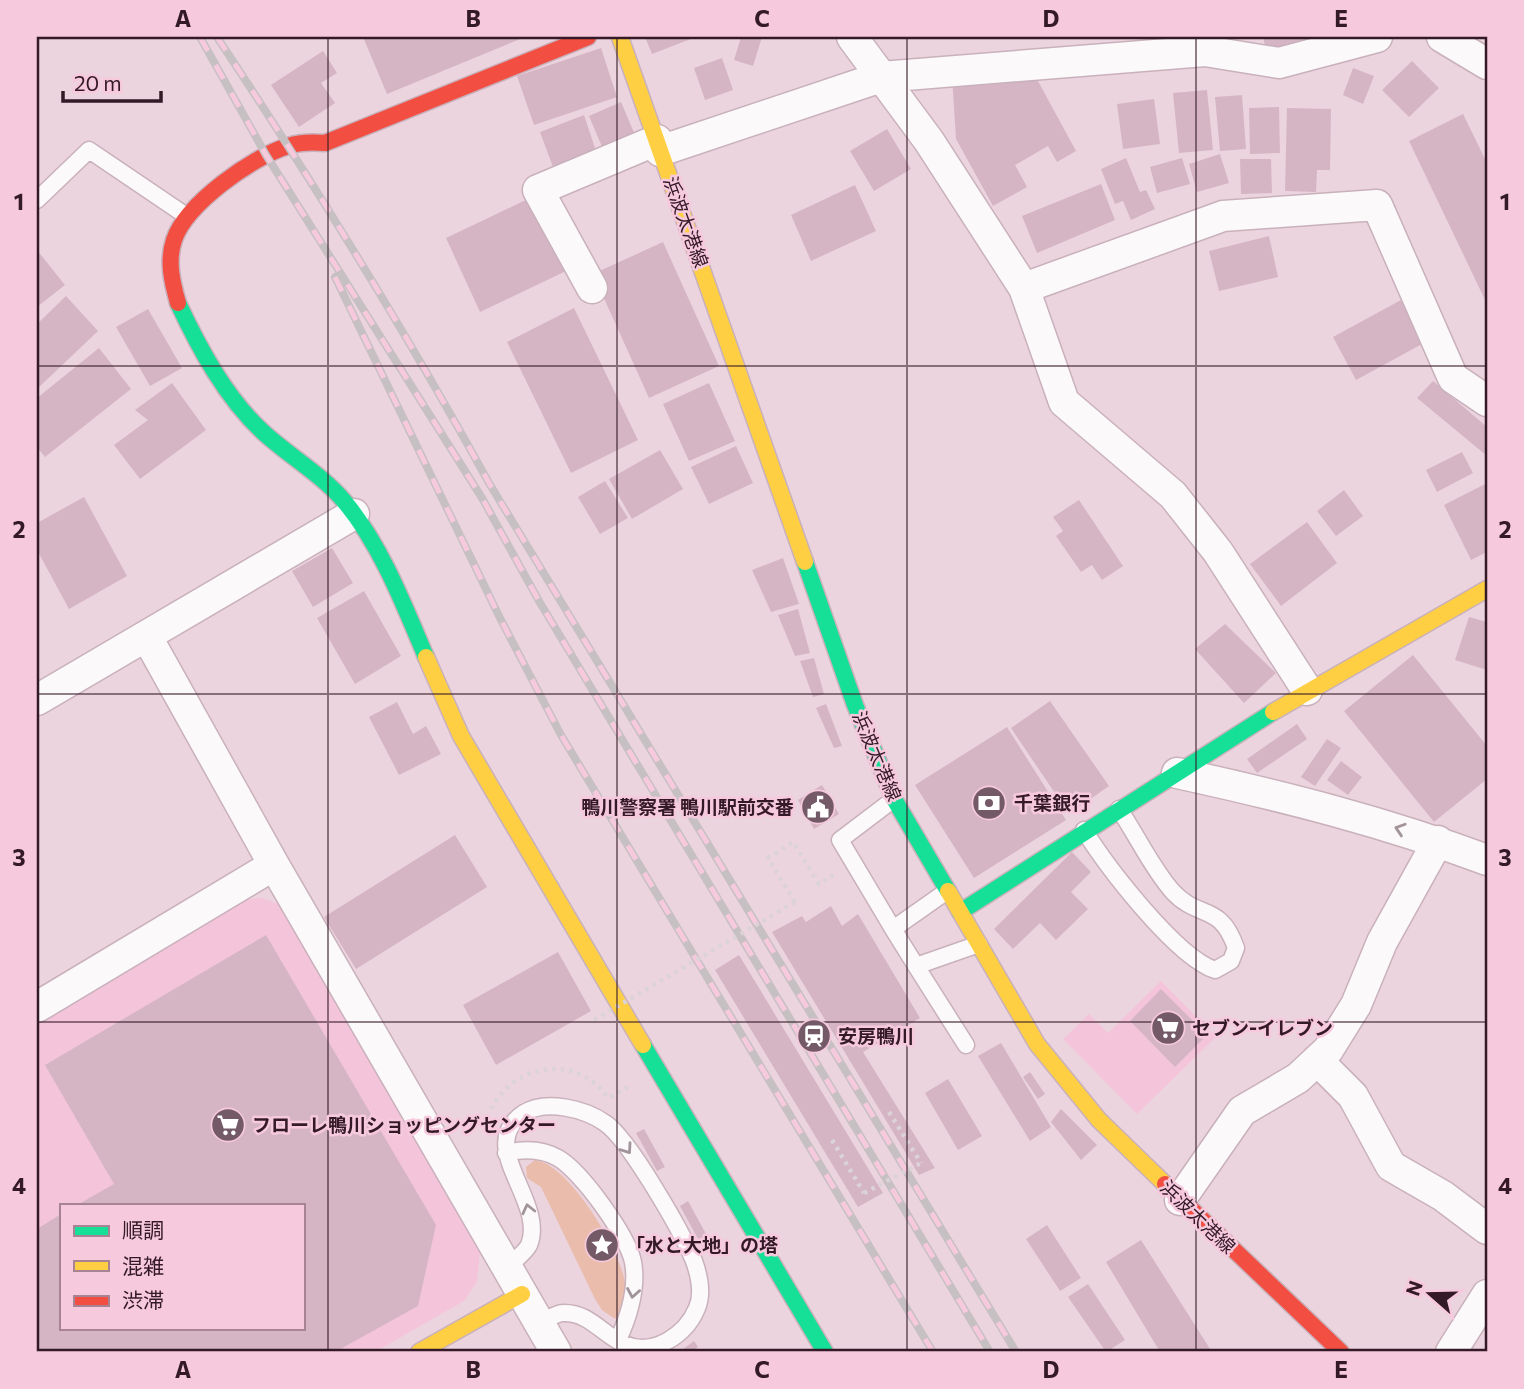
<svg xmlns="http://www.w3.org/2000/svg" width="1524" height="1389" viewBox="0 0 1524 1389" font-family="Commissioner,'Noto Sans JP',sans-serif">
	<rect width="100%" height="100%" fill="#ecd4de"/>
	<path fill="#f4c5da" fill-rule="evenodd" d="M262,898L278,904L480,1250L477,1282L464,1301L375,1352H37V1022L232,901ZM61,1205H303V1328H61Z
		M1161,981L1216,1037L1137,1114L1063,1039L1089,1014L1108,1033Z"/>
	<path fill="#eabcac" d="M535,1160C569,1164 621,1251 625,1283C626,1296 623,1309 615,1319L602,1310L595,1299L541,1187L527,1178L526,1167Z"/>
	<path fill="#d5b5c4" d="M363,37H525L387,94Z
		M645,37H696L652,54Z
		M741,37H762L753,66L734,60Z
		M1263,37H1304L1305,42L1266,50Z
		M601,48L617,97L534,125L517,76Z
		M323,51L337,73L321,83L335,103L299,127L271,85Z
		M722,58L733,90L705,100L694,68Z
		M1412,61L1439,88L1409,117L1382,90Z
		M1353,68L1374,76L1363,104L1343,95Z
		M1032,70L1076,151L1057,162L1048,146L1015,165L1027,187L993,206L956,139L952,76Z
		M1207,90L1213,150L1179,153L1173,93Z
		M1242,95L1246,149L1220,151L1215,97Z
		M1154,99L1160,144L1123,149L1117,104Z
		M621,102L635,135L603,149L589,116Z
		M1279,107L1280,153L1250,154L1249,108Z
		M1287,108L1331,109L1330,170H1317L1316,192L1285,191Z
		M1463,114L1487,163V304L1409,141Z
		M584,115L596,151L553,167L540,132Z
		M887,129L911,169L874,191L850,151Z
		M1220,154L1229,183L1197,192L1189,164Z
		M1126,158L1140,192L1146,190L1155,209L1131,220L1123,201L1115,204L1101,169Z
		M1182,158L1190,184L1157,193L1150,167Z
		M1240,159H1271L1272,193L1241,194Z
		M1101,184L1115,220L1037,253L1022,216Z
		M855,185L876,231L811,261L791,215Z
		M532,197L566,271L480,312L446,238Z
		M1269,236L1278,277L1219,291L1209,251Z
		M663,242L719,366L649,398L593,274Z
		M37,250L65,285L37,307Z
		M66,296L98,331L37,389V324Z
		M1401,300L1424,343L1356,380L1333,337Z
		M574,308L638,440L571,473L507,342Z
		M148,309L182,368L150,386L116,327Z
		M99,348L131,389L45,457L37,447V398Z
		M1433,381L1487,427V456L1417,398Z
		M172,383L206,430L140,479L114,445L148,420L135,410Z
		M709,383L735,441L689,461L663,404Z
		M736,446L753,483L709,504L691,467Z
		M660,450L683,489L632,519L609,479Z
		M1462,452L1473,473L1437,492L1426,470Z
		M605,481L628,518L600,534L578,497Z
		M1487,483V552L1471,560L1444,505Z
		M1344,490L1363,516L1336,536L1317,511Z
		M84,497L127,576L69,609L37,550V523Z
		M1079,500L1123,566L1102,580L1092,565L1081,572L1056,536L1063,531L1053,517Z
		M1307,522L1337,563L1281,606L1250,564Z
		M332,548L353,583L313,607L292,571Z
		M783,558L799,604L771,612L752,570Z
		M364,591L401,656L355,684L317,618Z
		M798,609L810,653L795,656L778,615Z
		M1469,617L1487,622V670L1455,660Z
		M1225,624L1276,673L1244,703L1195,649Z
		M1413,655L1487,746V779L1434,822L1344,711Z
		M814,658L824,694L813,697L800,661Z
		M1050,701L1109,786L1069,814L1011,728Z
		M397,702L413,734L426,726L441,754L399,775L369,717Z
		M826,704L842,746L834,748L816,708Z
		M1297,724L1307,739L1257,773L1247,759Z
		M1007,727L1066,820L974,878L915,785Z
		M1327,739L1341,748L1315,786L1301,777Z
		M1341,761L1362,777L1348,795L1327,780Z
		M822,785L839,814L814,829L798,800Z
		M455,835L487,887L356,969L324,917Z
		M1072,852L1091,872L1071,892L1088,909L1056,940L1040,923L1013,949L994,929Z
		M831,906L842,926L858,914L920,1018L863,1052L935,1168L919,1175L772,932L802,916L806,922Z
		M266,935L436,1225L418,1306L335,1352H37V1229L61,1214V1328H303V1205H77L114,1184L45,1065Z
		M558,952L591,1011L496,1065L463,1005Z
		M739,955L883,1193L858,1207L715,970Z
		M1161,989L1207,1035L1175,1067L1130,1021Z
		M1001,1043L1051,1127L1030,1141L978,1056Z
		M1030,1072L1045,1094L1038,1099L1023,1077Z
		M948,1079L982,1136L958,1150L925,1093Z
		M1061,1109L1097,1145L1081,1160L1051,1122Z
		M644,1129L665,1167L657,1171L636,1133Z
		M688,1201L712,1245L704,1250L680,1206Z
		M1047,1225L1081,1278L1060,1291L1026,1239Z
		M1141,1240L1212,1352H1160L1106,1262Z
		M1088,1284L1125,1340L1106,1352L1068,1297Z
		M694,1341L698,1347L692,1352H679Z"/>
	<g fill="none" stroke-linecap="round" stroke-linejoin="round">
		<g stroke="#c9b1bc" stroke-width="19">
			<path id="lane" d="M37,200L89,150L185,215
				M1084,830C1107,867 1176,957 1215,970L1231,961L1236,948C1220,902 1199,920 1173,892C1153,870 1136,834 1119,809
				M947,891L893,929L916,966L979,944
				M893,929L840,840L894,799
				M916,966L966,1045
				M506,1153C523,1149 542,1149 558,1158C581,1171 628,1236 633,1262C638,1289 629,1316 618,1340
				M507,1268C513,1261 525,1253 529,1245C547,1201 474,1146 524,1113C546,1099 585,1109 605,1123C629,1139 682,1232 694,1261C699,1275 703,1294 697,1308C686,1335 653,1357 624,1344C603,1335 589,1312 563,1313C556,1313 546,1320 539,1324"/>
		</g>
		<g stroke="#c9b1bc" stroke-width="33">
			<path id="street" d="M852,37L929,141L1024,288L1064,402L1173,495L1218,552L1307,690
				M1442,37L1487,64
				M660,151L881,77L1205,51L1279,63L1377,37
				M592,288L538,190L657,140
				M1024,288L1223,216L1377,205L1453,378L1487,401
				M147,637L274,865L556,1352
				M37,700L354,514
				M1177,773C1283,796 1385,822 1487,860
				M37,1007L274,865
				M1317,1060L1353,1096L1391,1166L1443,1196L1487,1229
				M1180,1200L1242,1111L1298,1078L1328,1050L1356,1005L1382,942L1438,841
				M1451,1352L1487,1295"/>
		</g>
		<g stroke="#c9b1bc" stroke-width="19">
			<path id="fast" d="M178,303C199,348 226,398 263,432C289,456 321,474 344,501C381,545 404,605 426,657
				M805,562L855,705L894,799L948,891
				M960,912L1273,712
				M643,1045L825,1352"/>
		</g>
		<g stroke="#c9b1bc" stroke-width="19">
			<path id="slow" d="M620,37L805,562
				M426,657L461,736L643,1045
				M1273,712L1487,589
				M948,891L1037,1044L1099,1120L1165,1184
				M419,1352L522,1294"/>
		</g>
		<g stroke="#c9b1bc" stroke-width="19">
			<path id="jam" d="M178,303C172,282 167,261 174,240C186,204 252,157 288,146C300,142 312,142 325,143L588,37
				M1165,1184L1341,1352"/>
		</g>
		<path stroke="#dbd3d6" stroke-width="4.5" stroke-dasharray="3.5 5" stroke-linecap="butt" d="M795,902L768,858L793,842L819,884L835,874
			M491,1109C515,1063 577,1053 608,1098L628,1087
			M889,1112L921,1163
			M832,1140L864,1193"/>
		<use href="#lane" stroke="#fcf9fa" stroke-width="16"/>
		<use href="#street" stroke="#fcf9fa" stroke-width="30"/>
		<use href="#fast" stroke="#16e098" stroke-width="16"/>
		<use href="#slow" stroke="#ffcf43" stroke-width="16"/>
		<use href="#jam" stroke="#f24e42" stroke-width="16"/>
		<g stroke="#c7c0c3" stroke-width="8">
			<path id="rail" d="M200,37L266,155L482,498L539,601L990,1352
				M217,37C313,182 405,330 489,483L1016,1352
				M335,277L500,618L561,735L933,1352"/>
		</g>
		<use href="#rail" stroke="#f6c9dd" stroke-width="5" stroke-dasharray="16" stroke-linecap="butt"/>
		<path stroke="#dbd3d6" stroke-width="4.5" stroke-dasharray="3.5 5" stroke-linecap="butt" d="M594,1020L795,902
			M864,1193L921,1163"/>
	</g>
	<defs><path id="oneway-chevron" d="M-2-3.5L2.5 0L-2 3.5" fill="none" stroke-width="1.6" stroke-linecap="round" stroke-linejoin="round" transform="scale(1.75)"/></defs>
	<g stroke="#a2949b">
		<use href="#oneway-chevron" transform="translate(1400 829) rotate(-162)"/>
		<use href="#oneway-chevron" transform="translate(627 1149) rotate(55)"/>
		<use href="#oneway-chevron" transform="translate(528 1209) rotate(-103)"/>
		<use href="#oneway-chevron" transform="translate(633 1293) rotate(100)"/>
	</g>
	<path fill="none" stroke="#341927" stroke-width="2" stroke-opacity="0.55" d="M328,37V1352M617,37V1352M907,37V1352M1196,37V1352M37,366H1487M37,694H1487M37,1022H1487"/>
	<defs>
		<g id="bank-disc" transform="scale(1.75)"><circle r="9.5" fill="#745a67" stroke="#f6c9dd"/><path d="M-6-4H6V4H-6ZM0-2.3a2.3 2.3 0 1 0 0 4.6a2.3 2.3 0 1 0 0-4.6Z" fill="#fff"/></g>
		<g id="civic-disc" transform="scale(1.75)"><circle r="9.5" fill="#745a67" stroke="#f6c9dd"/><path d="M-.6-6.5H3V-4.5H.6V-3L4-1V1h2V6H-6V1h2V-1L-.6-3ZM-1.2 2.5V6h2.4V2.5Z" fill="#fff"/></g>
		<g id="supermarket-disc" transform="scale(1.75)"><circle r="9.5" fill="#745a67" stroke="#f6c9dd"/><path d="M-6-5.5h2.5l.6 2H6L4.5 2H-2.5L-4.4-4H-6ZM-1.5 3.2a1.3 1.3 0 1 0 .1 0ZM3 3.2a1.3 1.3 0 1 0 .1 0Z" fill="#fff"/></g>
		<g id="station-disc" transform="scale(1.75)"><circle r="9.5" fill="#745a67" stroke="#f6c9dd"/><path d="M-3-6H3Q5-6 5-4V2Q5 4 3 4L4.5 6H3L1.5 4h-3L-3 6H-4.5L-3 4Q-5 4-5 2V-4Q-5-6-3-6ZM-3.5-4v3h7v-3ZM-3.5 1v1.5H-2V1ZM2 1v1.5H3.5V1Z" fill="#fff"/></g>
		<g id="sight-disc" transform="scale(1.75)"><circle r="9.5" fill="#745a67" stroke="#f6c9dd"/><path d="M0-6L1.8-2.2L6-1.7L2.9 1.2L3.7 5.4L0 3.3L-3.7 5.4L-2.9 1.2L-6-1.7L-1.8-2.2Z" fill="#fff"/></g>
	</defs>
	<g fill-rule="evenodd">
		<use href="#bank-disc" x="989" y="803"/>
		<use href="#civic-disc" x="818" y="807"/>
		<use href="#supermarket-disc" x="1168" y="1028"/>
		<use href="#station-disc" x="814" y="1036"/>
		<use href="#supermarket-disc" x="228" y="1125"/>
		<use href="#sight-disc" x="602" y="1245"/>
	</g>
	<g text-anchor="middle" stroke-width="5" stroke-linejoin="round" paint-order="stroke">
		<g font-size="19" fill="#341927" stroke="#f6c9dd">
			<text transform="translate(686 222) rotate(70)" y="7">浜波太港線</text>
			<text transform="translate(877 756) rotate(67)" y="7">浜波太港線</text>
			<text transform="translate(1198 1217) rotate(44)" y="7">浜波太港線</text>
		</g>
		<g font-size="19" font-weight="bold" fill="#341927" stroke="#f6c9dd" text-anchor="start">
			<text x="1014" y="810">千葉銀行</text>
			<text x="794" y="814" text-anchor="end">鴨川警察署 鴨川駅前交番</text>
			<text x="1192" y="1035">セブン-イレブン</text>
			<text x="838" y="1043">安房鴨川</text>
			<text x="252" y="1132">フローレ鴨川ショッピングセンター</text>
			<text x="626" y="1252">「水と大地」の塔</text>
		</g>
	</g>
	<rect width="1524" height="1389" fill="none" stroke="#f6c9dd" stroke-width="77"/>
	<rect x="60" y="1204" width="245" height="126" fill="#f6c9dd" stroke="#a88394" stroke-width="2"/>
	<rect x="74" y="1226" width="35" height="10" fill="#16e098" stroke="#a88394" stroke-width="2"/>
	<text x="122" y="1238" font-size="21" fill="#341927">順調</text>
	<rect x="74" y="1261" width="35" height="10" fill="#ffcf43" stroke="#a88394" stroke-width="2"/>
	<text x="122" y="1274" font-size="21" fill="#341927">混雑</text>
	<rect x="74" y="1296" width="35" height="10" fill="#f24e42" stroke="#a88394" stroke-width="2"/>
	<text x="122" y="1308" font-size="21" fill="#341927">渋滞</text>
	<g transform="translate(1430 1294) rotate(290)" stroke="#f6c9dd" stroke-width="5" paint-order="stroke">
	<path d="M0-5L12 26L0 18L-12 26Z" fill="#341927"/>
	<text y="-10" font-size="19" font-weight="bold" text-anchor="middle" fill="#341927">N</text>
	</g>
	<path d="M63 91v10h98v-10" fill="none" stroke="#341927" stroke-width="3.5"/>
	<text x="74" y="91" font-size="21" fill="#341927" stroke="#f6c9dd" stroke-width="5" paint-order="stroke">20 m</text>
	<rect x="38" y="38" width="1448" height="1312" fill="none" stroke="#341927" stroke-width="2.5"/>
	<g font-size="23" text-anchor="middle" font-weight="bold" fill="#341927">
		<text x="183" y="27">A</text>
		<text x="473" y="27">B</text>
		<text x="762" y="27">C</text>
		<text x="1051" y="27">D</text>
		<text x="1341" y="27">E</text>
		<text x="19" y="210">1</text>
		<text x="1505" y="210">1</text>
		<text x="19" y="538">2</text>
		<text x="1505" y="538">2</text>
		<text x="19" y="866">3</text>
		<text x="1505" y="866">3</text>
		<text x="19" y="1194">4</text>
		<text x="1505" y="1194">4</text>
		<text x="183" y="1378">A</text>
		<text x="473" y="1378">B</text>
		<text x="762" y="1378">C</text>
		<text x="1051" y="1378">D</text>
		<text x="1341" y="1378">E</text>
	</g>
</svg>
